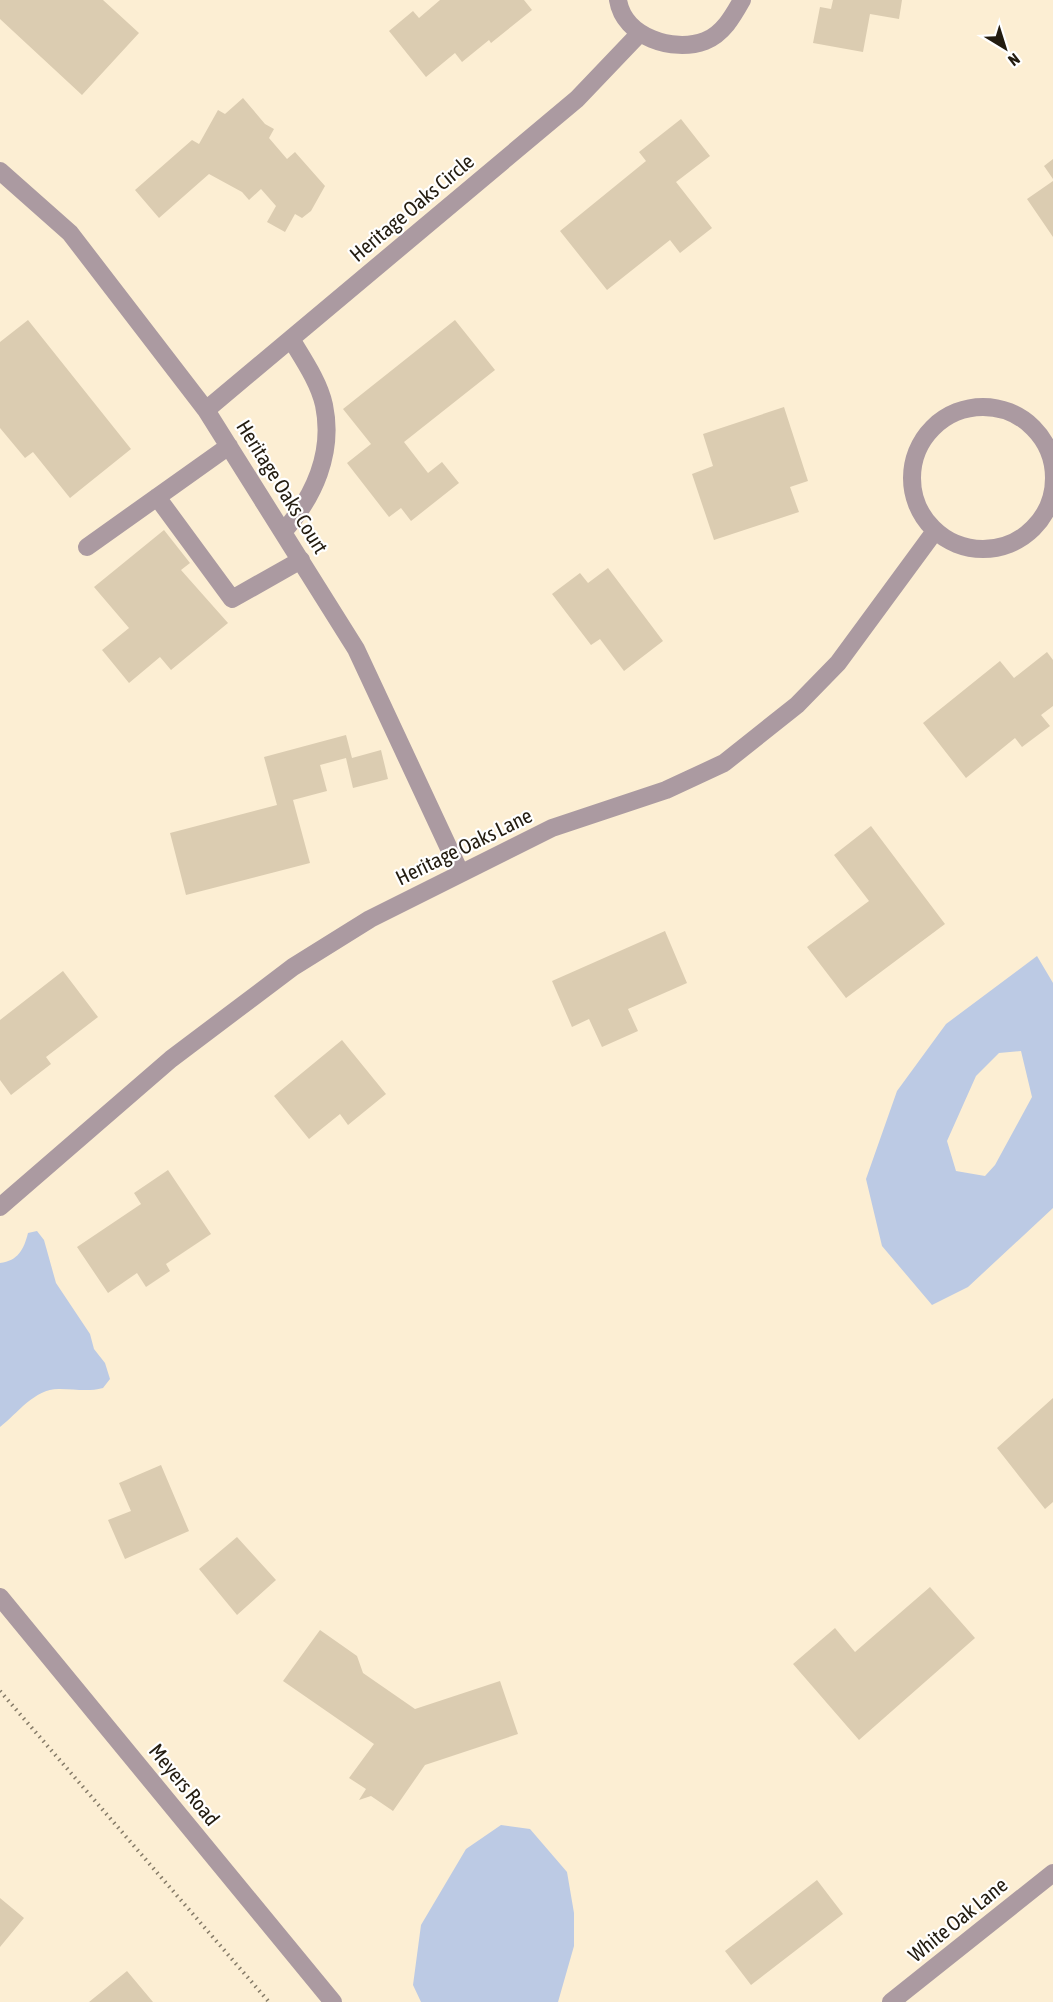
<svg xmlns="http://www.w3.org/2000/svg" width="1053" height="2002" viewBox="0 0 1053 2002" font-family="'Asap Condensed',sans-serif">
	<rect width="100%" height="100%" fill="#fceed3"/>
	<path fill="#bccae4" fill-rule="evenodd" d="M1037,956L1053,983V1208L968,1287L932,1305L882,1246L866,1179L897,1091L946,1024ZM1021,1051L1032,1097L995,1165L985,1176L956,1171L947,1141L976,1076L999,1053Z
		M37,1231L44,1240L56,1283L90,1334L94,1349L105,1363L110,1379L103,1388C88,1392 75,1389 60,1389C35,1388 18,1413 0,1427V1263C18,1261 24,1249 28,1233Z
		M501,1825L530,1829L567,1872L574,1913V1946L558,2002H421L413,1985L421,1925L466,1849Z"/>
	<path fill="#dbccb1" d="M0,0H103L139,33L82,95L0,19Z
		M440,0H524L532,10L491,43L489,40L462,62L455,53L426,77L389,31L413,11L419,18Z
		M833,0H902L899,19L870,14L863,52L813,43L820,7L831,9Z
		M243,98L265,124L274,129L269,138L287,159L295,152L325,186L311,211L302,218L295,214L285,232L267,222L276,206L261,189L249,200L242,192L209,174L159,218L135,190L192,140L199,144L218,110L225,114Z
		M681,119L710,156L676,182L712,228L680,253L670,240L607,290L560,231L646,161L639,152Z
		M1053,159V179L1044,166Z
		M1053,181V237L1027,199Z
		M28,320L131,449L70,498L33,452L25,458L0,428V342Z
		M455,320L495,370L404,442L428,473L442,462L459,483L411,521L401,508L389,517L347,463L371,444L343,409Z
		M784,407L808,481L790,487L799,512L714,540L692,474L713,466L703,434Z
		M164,530L190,563L181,570L228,623L171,670L160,657L129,683L102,650L129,628L94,587Z
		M608,568L663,641L624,671L600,639L591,645L552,594L580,573L588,583Z
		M1047,652L1053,660V706L1041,715L1050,726L1022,747L1015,738L966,778L923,723L1000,661L1014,678Z
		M346,735L352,758L381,750L388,779L353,788L346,758L320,765L327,791L293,800L310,863L186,895L170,833L277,805L264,757Z
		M871,826L945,924L846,998L807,947L869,901L834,855Z
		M665,931L687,983L628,1009L638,1031L602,1047L589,1019L572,1027L552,981Z
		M63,971L98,1017L46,1057L51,1064L11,1095L0,1080V1020Z
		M342,1040L386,1094L348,1125L340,1114L309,1139L274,1096Z
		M168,1170L211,1234L166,1264L170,1271L146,1287L137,1273L108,1293L77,1247L141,1204L134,1193Z
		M1053,1398V1502L1045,1509L997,1448Z
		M161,1465L189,1531L125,1559L108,1520L131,1511L119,1483Z
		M237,1537L276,1580L237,1615L199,1569Z
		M930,1587L975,1638L859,1740L793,1664L835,1628L855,1652Z
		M320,1630L357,1656L363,1673L415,1709L500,1681L518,1734L425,1765L393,1811L371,1796L359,1800L366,1789L349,1778L374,1744L283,1681Z
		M817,1880L843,1914L751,1985L725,1951Z
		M0,1898L24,1918L0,1947Z
		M127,1971L153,2002H89Z"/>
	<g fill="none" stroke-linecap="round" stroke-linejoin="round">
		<path stroke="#857b68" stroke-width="4" stroke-dasharray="1.5 4.5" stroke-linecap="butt" d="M0,1691L269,2002"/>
		<path stroke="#ab9aa1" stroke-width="18" d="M618,0C624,37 673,53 705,41C723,34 733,16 742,0
			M0,171L70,233L206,410L356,649L460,872
			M912 478a71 71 0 1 1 142 0a71 71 0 1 1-142 0Z
			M206,410L577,99L640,33
			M157,497L232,599L301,560
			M283,532C314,497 334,453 324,405C319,382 303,359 291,339
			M87,547L229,446
			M0,1207L171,1059L293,967L370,919L552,828L666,790L724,763L797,705L838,663L935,531
			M0,1597L333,2002
			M891,2002L1053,1873"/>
	</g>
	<g text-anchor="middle" stroke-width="4.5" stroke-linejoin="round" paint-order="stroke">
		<g font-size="21" fill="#231c10" stroke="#fff">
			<text transform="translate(412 208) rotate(-40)" y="7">Heritage Oaks Circle</text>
			<text transform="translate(282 487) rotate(58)" y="7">Heritage Oaks Court</text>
			<text transform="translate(464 847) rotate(-26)" y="7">Heritage Oaks Lane</text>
			<text transform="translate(184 1785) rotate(51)" y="7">Meyers Road</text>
			<text transform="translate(958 1920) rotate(-39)" y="7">White Oak Lane</text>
		</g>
	</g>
	<g transform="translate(1005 48) rotate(142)" stroke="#ffffff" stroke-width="4.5" paint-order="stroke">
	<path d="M0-4.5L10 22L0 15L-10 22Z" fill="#231c10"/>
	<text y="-9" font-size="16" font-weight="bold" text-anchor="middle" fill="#231c10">N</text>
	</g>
</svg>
